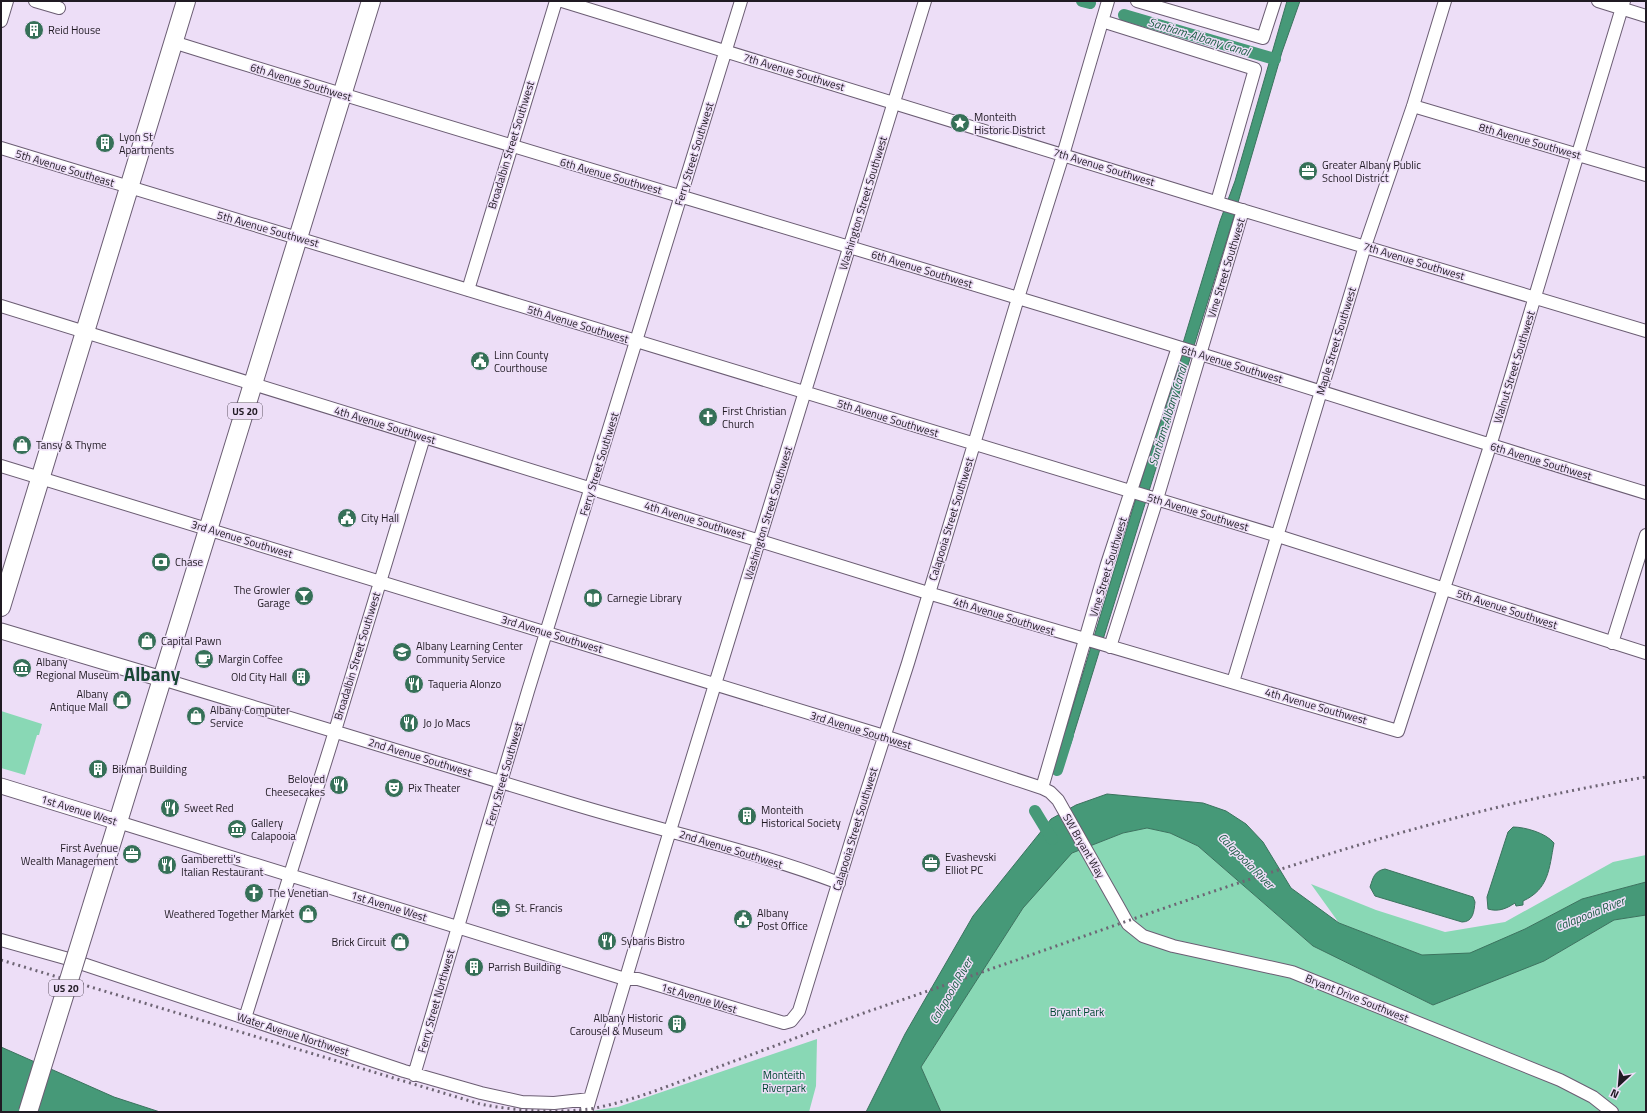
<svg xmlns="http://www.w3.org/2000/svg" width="1647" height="1113" viewBox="0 0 1647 1113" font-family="'Titillium Web',sans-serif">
	<rect width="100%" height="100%" fill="#eddef7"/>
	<path fill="#89d8b5" d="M1,711L42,724L39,735H37L25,775L1,768Z
		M1147,828L1170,833L1198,846L1313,946L1433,1005L1544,961L1614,920L1646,915V1112H941L921,1067L1023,908L1046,876L1072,853L1123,833Z
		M1646,855V882L1582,899L1525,929L1470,954L1422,955L1339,923L1311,884L1376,910L1445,932L1505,922L1613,862Z
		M817,1039L816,1086L809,1112H585L618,1107Z"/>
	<path fill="#469978" stroke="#3b735e" d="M1287,1H1300L1282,52L1232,223L1070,746L1066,751L1060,749L1220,221L1235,181Z
		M1107,794L1203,803L1226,811L1246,824L1263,842L1291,888L1339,923L1422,955L1470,953L1525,929L1582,899L1646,882V915L1614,920L1544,961L1433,1005L1313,946L1198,846L1170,833L1147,828L1123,833L1072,853L1023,908L921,1067L941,1112H866L905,1034L973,916L1051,819L1076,805Z
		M1513,827C1525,827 1546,833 1554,843C1549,869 1549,889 1523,901V905L1516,906L1515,903C1506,909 1498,912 1488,909L1487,897L1508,832Z
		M1385,869L1473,897L1475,902C1474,912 1473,922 1462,922L1375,896L1370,887C1373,878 1374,871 1385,869Z
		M1,1047L114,1097L160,1112H1Z"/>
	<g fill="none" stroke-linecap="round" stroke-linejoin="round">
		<path stroke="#469978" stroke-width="12" d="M1082,1L1090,3
			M1124,15L1275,59
			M1057,770L1068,735
			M1035,811L1052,839"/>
		<g stroke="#6b5d73" stroke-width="14">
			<path id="minor" d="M35,1L59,8
				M562,1L1225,205L1646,331
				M1137,1L1263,38L1275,1
				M1598,1L1646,16
				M1,21L7,1
				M1102,21L1255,69L1217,202
				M173,42C454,130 736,212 1018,298C1228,361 1436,429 1646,493
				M1413,106L1646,175
				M1,148L1278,536L1646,653
				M468,290L556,1
				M1,306L928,593L1398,731L1490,446L1624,1
				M1,466L884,736L1042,788L1050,792L1058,800L1118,906L1128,924L1143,936L1173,946L1292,972L1560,1080L1593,1097L1612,1112
				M1612,643L1646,535
				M1110,647L1157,499L1243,210
				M162,679C299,721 436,762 573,804C662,831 752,850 839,883
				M1233,682L1365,246L1413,106L1445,1
				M1042,788L1107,564L1178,347
				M118,822L625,979H638L784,1023L791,1021L799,1011L861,809L908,663L1018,298L1063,155L1108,1
				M1,940L65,958L404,1071L481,1093L522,1102L554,1103L590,1099
				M245,1018L331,744L424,437
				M414,1075L528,691L741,1
				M586,1112L665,847L925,1"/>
		</g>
		<g stroke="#6b5d73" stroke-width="17">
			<path id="major" d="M1,631L162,679
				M1,786L118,822"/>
		</g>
		<g stroke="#6b5d73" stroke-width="20">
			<path id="highway" d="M1,607L186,1
				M105,864L371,1"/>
		</g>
		<use href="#minor" stroke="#fff" stroke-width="12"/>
		<use href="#major" stroke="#fff" stroke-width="15"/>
		<use href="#highway" stroke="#fff" stroke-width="18"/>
		<path stroke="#6e6574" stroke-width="3" stroke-dasharray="2 4" stroke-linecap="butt" d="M1,960L480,1104C515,1111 554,1113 590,1109C634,1101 676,1083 718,1067C773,1047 828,1025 884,1006C1135,921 1383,820 1646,777"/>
		<g stroke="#6b5d73" stroke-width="20" stroke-linecap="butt">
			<path id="highway-bridge" d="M28,1112L105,864"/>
		</g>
		<use href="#highway-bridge" stroke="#fff" stroke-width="18"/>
	</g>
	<defs>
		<g id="building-disc" transform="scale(1)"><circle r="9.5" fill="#367058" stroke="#eddef7"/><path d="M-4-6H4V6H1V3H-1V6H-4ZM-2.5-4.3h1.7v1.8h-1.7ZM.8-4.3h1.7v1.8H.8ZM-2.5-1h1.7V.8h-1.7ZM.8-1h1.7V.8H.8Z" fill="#fff"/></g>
		<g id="sight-disc" transform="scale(1)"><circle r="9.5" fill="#367058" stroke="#eddef7"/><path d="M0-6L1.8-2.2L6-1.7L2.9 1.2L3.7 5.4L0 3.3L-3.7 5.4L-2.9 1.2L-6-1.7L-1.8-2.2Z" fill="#fff"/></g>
		<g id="office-disc" transform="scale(1)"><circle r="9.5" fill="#367058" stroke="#eddef7"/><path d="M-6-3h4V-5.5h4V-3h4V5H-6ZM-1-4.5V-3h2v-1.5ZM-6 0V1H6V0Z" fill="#fff"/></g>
		<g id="civic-disc" transform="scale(1)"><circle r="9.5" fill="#367058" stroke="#eddef7"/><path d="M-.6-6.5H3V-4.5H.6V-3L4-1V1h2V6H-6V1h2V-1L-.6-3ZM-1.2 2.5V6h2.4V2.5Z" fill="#fff"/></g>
		<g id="church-disc" transform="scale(1)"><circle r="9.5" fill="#367058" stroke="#eddef7"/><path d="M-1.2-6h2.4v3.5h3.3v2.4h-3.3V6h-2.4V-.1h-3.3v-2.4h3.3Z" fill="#fff"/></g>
		<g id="shop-disc" transform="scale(1)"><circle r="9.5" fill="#367058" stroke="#eddef7"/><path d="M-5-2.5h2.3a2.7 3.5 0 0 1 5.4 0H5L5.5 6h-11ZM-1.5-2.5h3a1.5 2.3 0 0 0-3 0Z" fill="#fff"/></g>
		<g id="bank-disc" transform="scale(1)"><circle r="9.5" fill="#367058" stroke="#eddef7"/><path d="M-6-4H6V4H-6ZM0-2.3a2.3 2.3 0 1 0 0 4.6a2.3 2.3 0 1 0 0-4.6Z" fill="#fff"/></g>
		<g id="bar-disc" transform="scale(1)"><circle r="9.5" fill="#367058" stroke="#eddef7"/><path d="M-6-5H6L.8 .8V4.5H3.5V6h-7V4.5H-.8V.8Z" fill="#fff"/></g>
		<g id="library-disc" transform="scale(1)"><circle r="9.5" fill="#367058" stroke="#eddef7"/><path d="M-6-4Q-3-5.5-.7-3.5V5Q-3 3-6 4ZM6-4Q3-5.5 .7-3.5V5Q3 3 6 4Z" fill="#fff"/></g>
		<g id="school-disc" transform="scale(1)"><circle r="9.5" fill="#367058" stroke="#eddef7"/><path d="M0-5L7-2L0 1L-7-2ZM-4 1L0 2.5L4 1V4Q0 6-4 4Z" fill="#fff"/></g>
		<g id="cafe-disc" transform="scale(1)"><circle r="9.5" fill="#367058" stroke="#eddef7"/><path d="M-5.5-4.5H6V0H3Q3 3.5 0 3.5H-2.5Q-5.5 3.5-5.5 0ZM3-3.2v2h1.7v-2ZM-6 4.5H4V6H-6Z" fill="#fff"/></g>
		<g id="museum-disc" transform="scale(1)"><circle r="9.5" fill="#367058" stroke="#eddef7"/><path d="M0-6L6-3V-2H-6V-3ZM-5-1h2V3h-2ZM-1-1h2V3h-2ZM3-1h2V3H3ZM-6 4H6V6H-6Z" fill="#fff"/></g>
		<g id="restaurant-disc" transform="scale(1)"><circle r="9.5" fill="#367058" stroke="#eddef7"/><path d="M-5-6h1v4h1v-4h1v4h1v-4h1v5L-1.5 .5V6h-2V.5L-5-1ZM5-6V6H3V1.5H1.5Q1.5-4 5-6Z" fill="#fff"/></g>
		<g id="theatre-disc" transform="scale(1)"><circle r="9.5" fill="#367058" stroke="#eddef7"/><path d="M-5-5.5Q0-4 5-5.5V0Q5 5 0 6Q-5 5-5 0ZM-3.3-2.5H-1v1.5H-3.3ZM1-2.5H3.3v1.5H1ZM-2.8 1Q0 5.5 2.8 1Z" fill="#fff"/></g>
		<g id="hotel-disc" transform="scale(1)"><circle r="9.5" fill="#367058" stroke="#eddef7"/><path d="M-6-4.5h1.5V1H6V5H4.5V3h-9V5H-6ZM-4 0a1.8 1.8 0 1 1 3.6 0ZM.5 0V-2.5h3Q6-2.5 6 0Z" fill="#fff"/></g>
	</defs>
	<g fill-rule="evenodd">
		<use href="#building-disc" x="34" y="30"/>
		<use href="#sight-disc" x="960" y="123"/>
		<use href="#building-disc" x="105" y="143"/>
		<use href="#office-disc" x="1308" y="171"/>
		<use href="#civic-disc" x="480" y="361"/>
		<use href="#church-disc" x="708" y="417"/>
		<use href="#shop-disc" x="22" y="445"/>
		<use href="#civic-disc" x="347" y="518"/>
		<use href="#bank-disc" x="161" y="562"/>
		<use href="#bar-disc" x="304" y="596"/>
		<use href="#library-disc" x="593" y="598"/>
		<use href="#shop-disc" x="147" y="641"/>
		<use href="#school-disc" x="402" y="652"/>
		<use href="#cafe-disc" x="204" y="659"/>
		<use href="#museum-disc" x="22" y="668"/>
		<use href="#building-disc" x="301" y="677"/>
		<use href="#restaurant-disc" x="414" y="684"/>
		<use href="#shop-disc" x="122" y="700"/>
		<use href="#shop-disc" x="196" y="716"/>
		<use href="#restaurant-disc" x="409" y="723"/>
		<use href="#building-disc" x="98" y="769"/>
		<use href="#restaurant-disc" x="339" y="785"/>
		<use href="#theatre-disc" x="394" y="788"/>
		<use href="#restaurant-disc" x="170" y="808"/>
		<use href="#building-disc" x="747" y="816"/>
		<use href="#museum-disc" x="237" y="829"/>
		<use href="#office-disc" x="132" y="854"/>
		<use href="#office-disc" x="931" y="863"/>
		<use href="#restaurant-disc" x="167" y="865"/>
		<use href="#church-disc" x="254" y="893"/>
		<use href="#hotel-disc" x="501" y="908"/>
		<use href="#shop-disc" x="308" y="914"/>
		<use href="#civic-disc" x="743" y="919"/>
		<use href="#restaurant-disc" x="607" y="941"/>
		<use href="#shop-disc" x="400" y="942"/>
		<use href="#building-disc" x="474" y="967"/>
		<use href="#building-disc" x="677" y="1024"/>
	</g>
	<g text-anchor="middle" stroke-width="3" stroke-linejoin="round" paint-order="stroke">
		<g fill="#eddef7" stroke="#5e5563" stroke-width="1">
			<rect x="228" y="403" width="34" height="16" rx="3"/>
			<rect x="49" y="980" width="34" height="16" rx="3"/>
		</g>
		<g font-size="10" font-weight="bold" fill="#201a23">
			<text x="245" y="415">US 20</text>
			<text x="66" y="992">US 20</text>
		</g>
		<g font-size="11" fill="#201a23" stroke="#eddef7" text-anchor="start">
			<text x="48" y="34">Reid House</text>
			<text x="974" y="121">Monteith<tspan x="974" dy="13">Historic District</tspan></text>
			<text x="119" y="141">Lyon St<tspan x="119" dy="13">Apartments</tspan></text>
			<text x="1322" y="169">Greater Albany Public<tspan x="1322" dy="13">School District</tspan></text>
			<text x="494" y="359">Linn County<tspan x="494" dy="13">Courthouse</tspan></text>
			<text x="722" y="415">First Christian<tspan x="722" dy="13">Church</tspan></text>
			<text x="36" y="449">Tansy &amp; Thyme</text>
			<text x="361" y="522">City Hall</text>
			<text x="175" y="566">Chase</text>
			<text x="290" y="594" text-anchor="end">The Growler<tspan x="290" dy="13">Garage</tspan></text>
			<text x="607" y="602">Carnegie Library</text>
			<text x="161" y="645">Capital Pawn</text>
			<text x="416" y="650">Albany Learning Center<tspan x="416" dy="13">Community Service</tspan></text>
			<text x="218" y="663">Margin Coffee</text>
			<text x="36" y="666">Albany<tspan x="36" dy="13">Regional Museum</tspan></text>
			<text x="287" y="681" text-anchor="end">Old City Hall</text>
			<text x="428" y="688">Taqueria Alonzo</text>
			<text x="108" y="698" text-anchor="end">Albany<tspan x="108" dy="13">Antique Mall</tspan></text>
			<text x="210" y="714">Albany Computer<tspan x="210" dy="13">Service</tspan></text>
			<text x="423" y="727">Jo Jo Macs</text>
			<text x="112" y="773">Bikman Building</text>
			<text x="325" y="783" text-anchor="end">Beloved<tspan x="325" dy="13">Cheesecakes</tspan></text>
			<text x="408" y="792">Pix Theater</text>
			<text x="184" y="812">Sweet Red</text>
			<text x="761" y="814">Monteith<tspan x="761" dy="13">Historical Society</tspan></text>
			<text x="251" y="827">Gallery<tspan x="251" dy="13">Calapooia</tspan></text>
			<text x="118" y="852" text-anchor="end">First Avenue<tspan x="118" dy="13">Wealth Management</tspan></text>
			<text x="945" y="861">Evashevski<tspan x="945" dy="13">Elliot PC</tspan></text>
			<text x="181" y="863">Gamberetti's<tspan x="181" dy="13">Italian Restaurant</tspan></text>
			<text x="268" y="897">The Venetian</text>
			<text x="515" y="912">St. Francis</text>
			<text x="757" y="917">Albany<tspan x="757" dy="13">Post Office</tspan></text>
			<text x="294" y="918" text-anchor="end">Weathered Together Market</text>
			<text x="621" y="945">Sybaris Bistro</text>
			<text x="386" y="946" text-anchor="end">Brick Circuit</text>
			<text x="488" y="971">Parrish Building</text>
			<text x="663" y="1022" text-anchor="end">Albany Historic<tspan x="663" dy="13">Carousel &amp; Museum</tspan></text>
		</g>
		<g font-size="11" fill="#201a23" stroke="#eddef7">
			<text transform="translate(794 72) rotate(17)" y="4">7th Avenue Southwest</text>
			<text transform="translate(301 82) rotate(17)" y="4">6th Avenue Southwest</text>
			<text transform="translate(1530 141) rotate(16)" y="4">8th Avenue Southwest</text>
			<text transform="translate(511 145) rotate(-73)" y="4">Broadalbin Street Southwest</text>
			<text transform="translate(694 154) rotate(-73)" y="4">Ferry Street Southwest</text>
			<text transform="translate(1104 167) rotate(17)" y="4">7th Avenue Southwest</text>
			<text transform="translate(65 168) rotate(17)" y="4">5th Avenue Southeast</text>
			<text transform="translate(611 176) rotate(16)" y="4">6th Avenue Southwest</text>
			<text transform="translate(863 203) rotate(-73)" y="4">Washington Street Southwest</text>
			<text transform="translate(268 229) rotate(16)" y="4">5th Avenue Southwest</text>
			<text transform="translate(1414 261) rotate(17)" y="4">7th Avenue Southwest</text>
			<text transform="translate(1226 268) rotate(-73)" y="4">Vine Street Southwest</text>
			<text transform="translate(922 269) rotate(17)" y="4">6th Avenue Southwest</text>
			<text transform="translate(578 324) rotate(17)" y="4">5th Avenue Southwest</text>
			<text transform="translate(1336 341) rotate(-73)" y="4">Maple Street Southwest</text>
			<text transform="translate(1232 364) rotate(17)" y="4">6th Avenue Southwest</text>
			<text transform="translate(1514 367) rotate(-73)" y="4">Walnut Street Southwest</text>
			<text transform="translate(888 418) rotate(17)" y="4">5th Avenue Southwest</text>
			<text transform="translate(385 425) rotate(17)" y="4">4th Avenue Southwest</text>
			<text transform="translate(1541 461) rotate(17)" y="4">6th Avenue Southwest</text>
			<text transform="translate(599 464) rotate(-73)" y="4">Ferry Street Southwest</text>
			<text transform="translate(1198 512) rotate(17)" y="4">5th Avenue Southwest</text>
			<text transform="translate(768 513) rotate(-73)" y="4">Washington Street Southwest</text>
			<text transform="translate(951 519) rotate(-73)" y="4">Calapooia Street Southwest</text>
			<text transform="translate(695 520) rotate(17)" y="4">4th Avenue Southwest</text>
			<text transform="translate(242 539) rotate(17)" y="4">3rd Avenue Southwest</text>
			<text transform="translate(1108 567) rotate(-73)" y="4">Vine Street Southwest</text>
			<text transform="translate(1507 609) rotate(18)" y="4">5th Avenue Southwest</text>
			<text transform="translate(1004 616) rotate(17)" y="4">4th Avenue Southwest</text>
			<text transform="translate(552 634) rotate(17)" y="4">3rd Avenue Southwest</text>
			<text transform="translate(357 656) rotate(-73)" y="4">Broadalbin Street Southwest</text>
			<text transform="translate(1316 706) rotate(16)" y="4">4th Avenue Southwest</text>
			<text transform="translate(861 730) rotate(17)" y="4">3rd Avenue Southwest</text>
			<text transform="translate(420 757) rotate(17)" y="4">2nd Avenue Southwest</text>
			<text transform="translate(504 774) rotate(-74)" y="4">Ferry Street Southwest</text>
			<text transform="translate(79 810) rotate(17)" y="4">1st Avenue West</text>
			<text transform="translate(855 829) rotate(-73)" y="4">Calapooia Street Southwest</text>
			<text transform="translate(1084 846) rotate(60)" y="4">SW Bryant Way</text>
			<text transform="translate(731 849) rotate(17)" y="4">2nd Avenue Southwest</text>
			<text transform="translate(389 906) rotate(17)" y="4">1st Avenue West</text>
			<text transform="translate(699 998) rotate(17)" y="4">1st Avenue West</text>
			<text transform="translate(1357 998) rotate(22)" y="4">Bryant Drive Southwest</text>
			<text transform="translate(436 1001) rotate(-74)" y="4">Ferry Street Northwest</text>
			<text transform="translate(293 1034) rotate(18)" y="4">Water Avenue Northwest</text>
		</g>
		<g font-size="11" fill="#004832" stroke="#eddef7">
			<text x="1077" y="1016">Bryant Park</text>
			<text x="784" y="1079">Monteith<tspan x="784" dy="13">Riverpark</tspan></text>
		</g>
		<g font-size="12" font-style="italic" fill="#1d5d45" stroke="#eddef7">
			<text transform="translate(1199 37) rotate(17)" y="4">Santiam-Albany Canal</text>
			<text transform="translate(1168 415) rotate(-73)" y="4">Santiam-Albany Canal</text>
			<text transform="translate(1246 861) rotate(45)" y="4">Calapooia River</text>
			<text transform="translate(1590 914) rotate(-22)" y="4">Calapooia River</text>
			<text transform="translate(951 991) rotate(-60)" y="4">Calapooia River</text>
		</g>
		<g font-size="19" font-weight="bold" fill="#184735" stroke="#eddef7">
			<text x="152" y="681">Albany</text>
		</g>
	</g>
	<rect width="1647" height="1113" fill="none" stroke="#201a23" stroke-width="4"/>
	<g transform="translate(1619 1085) rotate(206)" stroke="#eddef7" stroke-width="3" paint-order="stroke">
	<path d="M0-3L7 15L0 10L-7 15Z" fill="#201a23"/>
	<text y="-6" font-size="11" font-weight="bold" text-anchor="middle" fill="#201a23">N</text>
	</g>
</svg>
